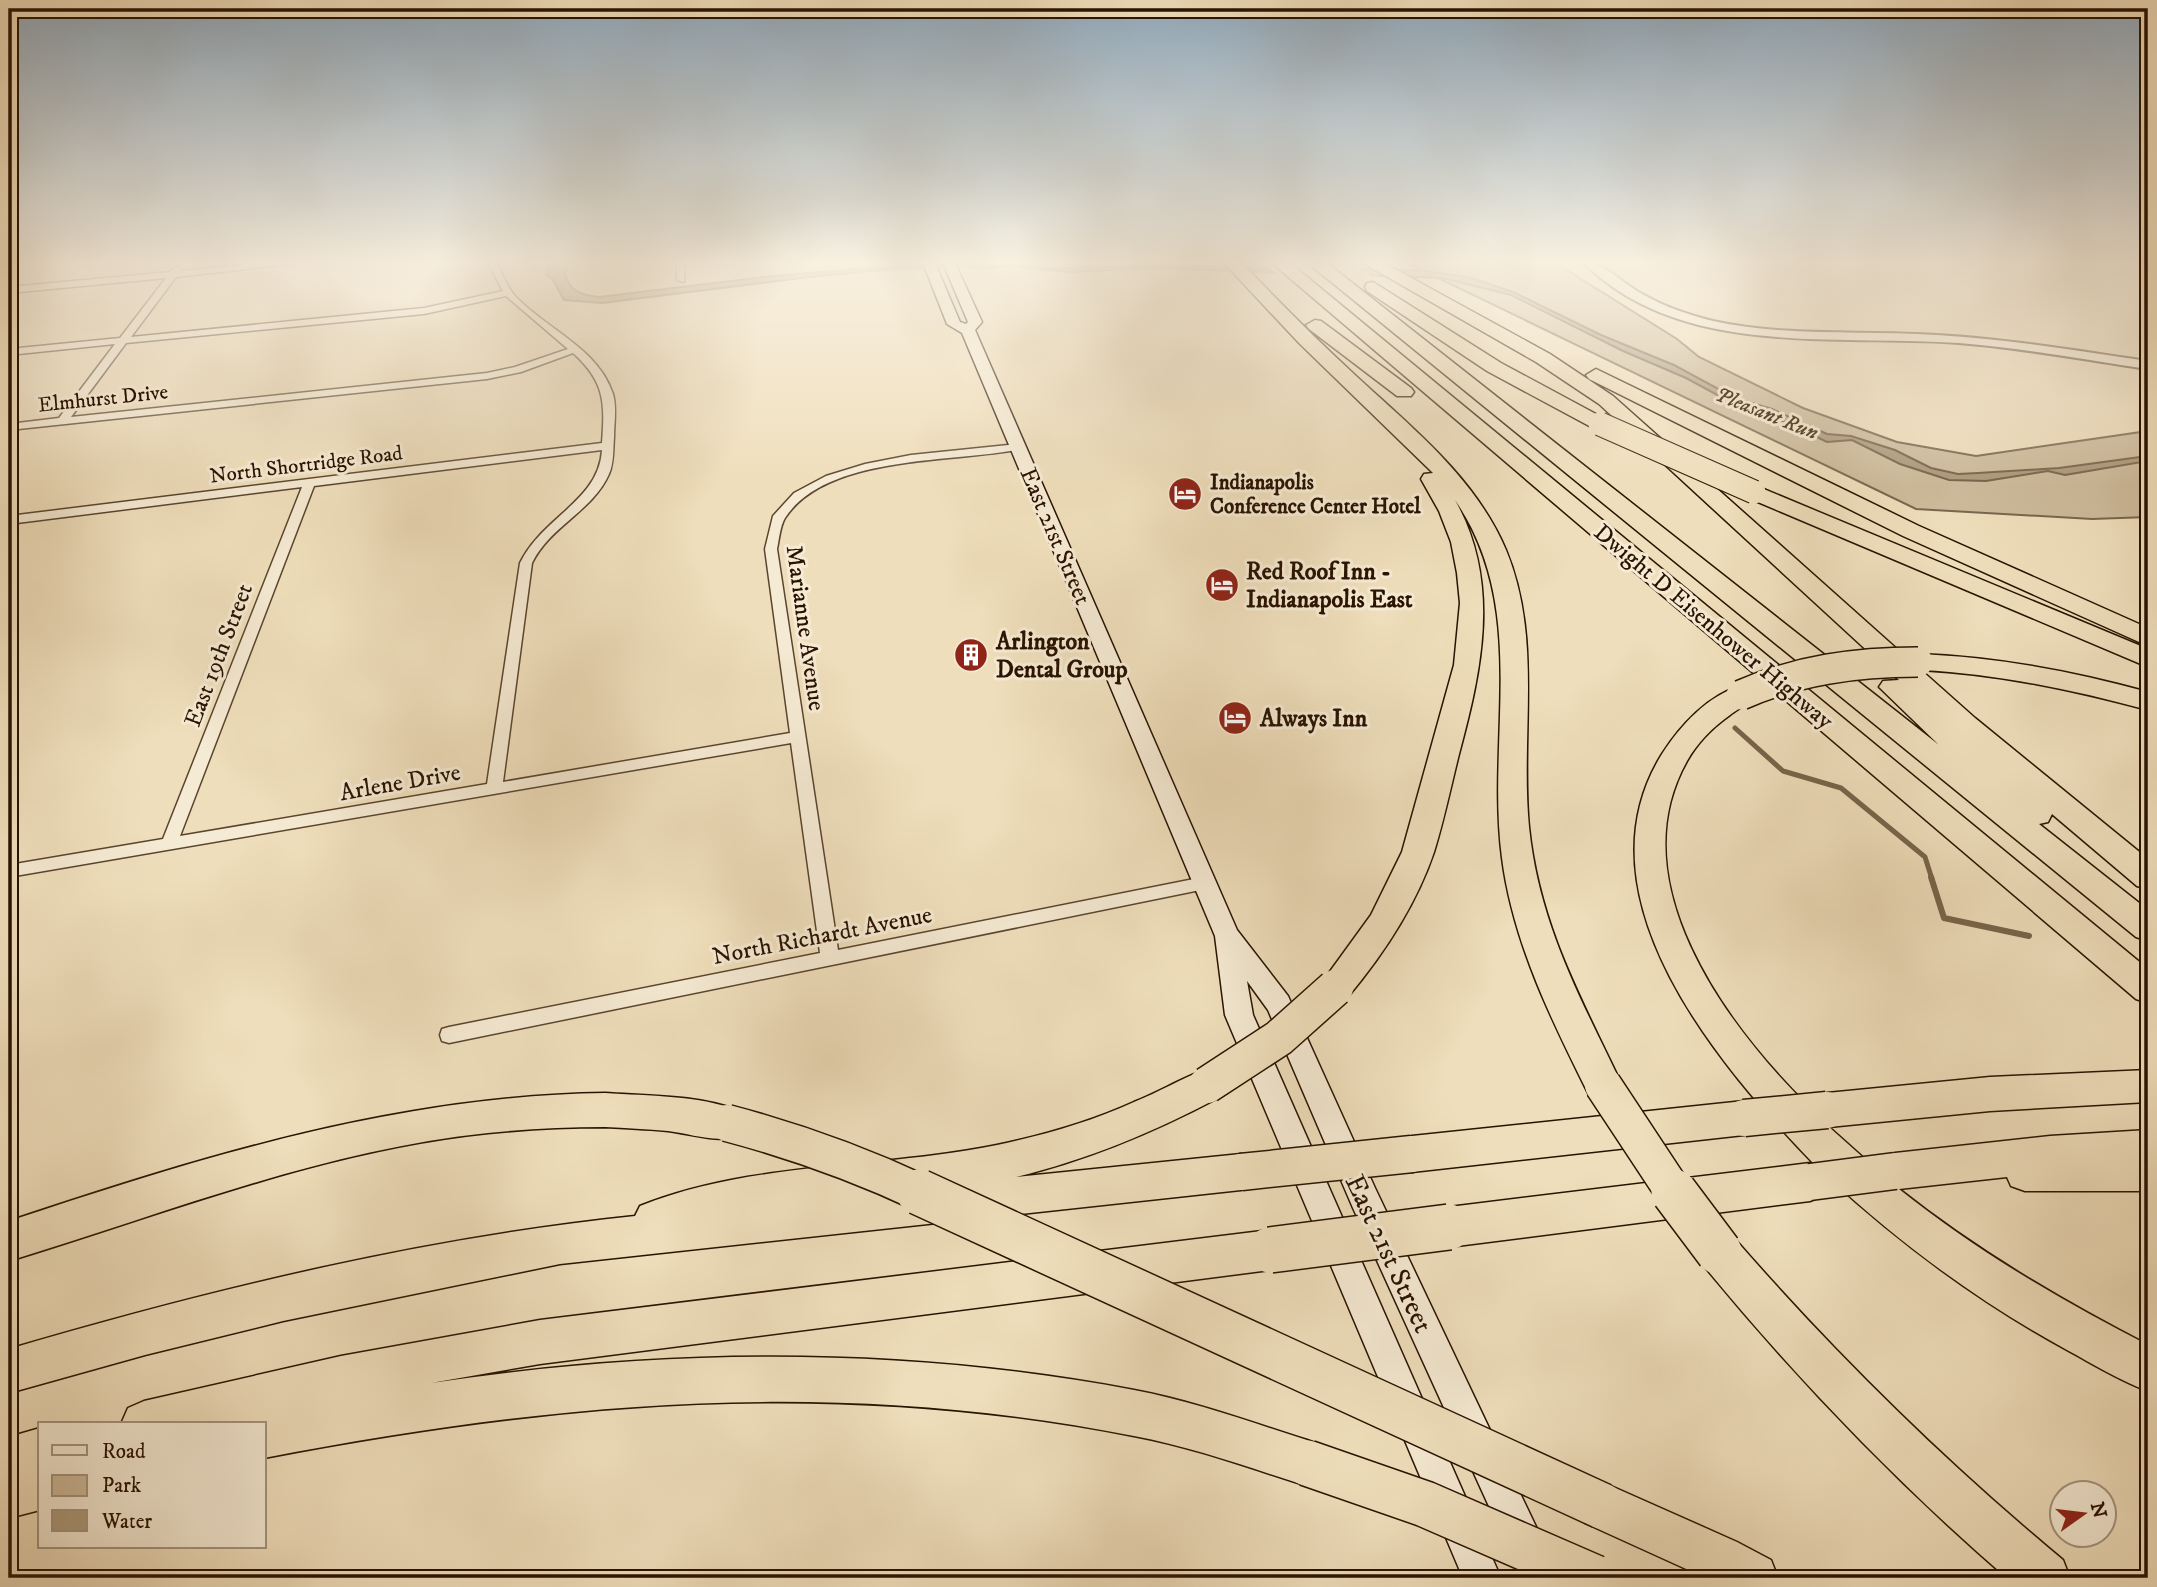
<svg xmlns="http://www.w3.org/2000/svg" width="2157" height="1587" viewBox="0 0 2157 1587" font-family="'IM FELL DW Pica',serif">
	<rect width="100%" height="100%" fill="#efdebb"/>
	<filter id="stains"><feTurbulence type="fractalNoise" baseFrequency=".00286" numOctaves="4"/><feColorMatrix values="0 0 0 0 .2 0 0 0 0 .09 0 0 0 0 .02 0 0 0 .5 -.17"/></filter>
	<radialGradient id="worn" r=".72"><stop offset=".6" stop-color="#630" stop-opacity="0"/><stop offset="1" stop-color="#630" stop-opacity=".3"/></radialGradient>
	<path fill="#cdbb9b" stroke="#7b664e" stroke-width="2" d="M1407,263L1557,264L1677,339L1699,357L1803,408L1897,442L1976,456L2148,431V517L2092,519L1916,509Z"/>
	<path fill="#ac997b" stroke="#78634a" stroke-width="2" d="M550,263H568L565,273C569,292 582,295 599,297L773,276L932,263L997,266L1030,264L1050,268L1163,266L1420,270L1472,278L1513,292L1601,335L1674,365L1735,398L1772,409L1827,434L1851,436L1895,450L1931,468L1958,474L1978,473L2059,468L2148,456V461L2065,475L2048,471L1986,481L1949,480L1900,464L1852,440L1827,442L1766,413L1734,404L1686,378L1623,351L1511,295L1443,278L1149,268L1068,272L1014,266L975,269L964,265L903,268L809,277L602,303L564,300L552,278L546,275Z"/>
	<path fill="#efdebb" d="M1267,266L1358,267L1373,277H1281Z"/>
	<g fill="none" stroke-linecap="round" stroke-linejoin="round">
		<path stroke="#78634a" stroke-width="5" d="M1735,728L1783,771L1841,788L1925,857L1932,879"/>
		<path stroke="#78634a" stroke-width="6" d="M1931,877L1944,918L2029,936"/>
		<g stroke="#5a452f" stroke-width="3">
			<path id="minor" d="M264,263H300L176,277L131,337L424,308L503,291L488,263H497C502,274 507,287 515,296C546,329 598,348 613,394C617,408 614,423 614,437C613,449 614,463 609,474C593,511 550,526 532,563L503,782L790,733L765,549L773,516L794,493L826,476L865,464L911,455L1018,444L1022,445V449C955,463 827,454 785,518C780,526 779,540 777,549L838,950L1204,877L1210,878L1212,883L1210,888L449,1043L442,1041L440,1035L442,1029L449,1027L820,953L791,743L9,877V865L163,839L302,487L9,524V516L602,443C605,402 605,382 573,353L521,372L487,379L9,430V424L59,418L115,344L9,355V349L120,338L166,278L9,293V287L170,272L177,266L181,269L180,271ZM506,296L568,349L515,367L487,373L71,417L126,343L424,314ZM602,450C599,501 542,517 520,563L487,784L180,836L314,486Z
				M677,263H685L684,282L677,280Z"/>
		</g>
		<g stroke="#5a452f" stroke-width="4">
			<path id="tertiary" d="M1584,263C1606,263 1624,285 1644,295C1665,307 1689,315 1713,321C1786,337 1863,330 1937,335C2008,339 2078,351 2148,361V369C2085,360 2023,348 1959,343C1836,334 1680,359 1584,263Z"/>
		</g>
		<g stroke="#291200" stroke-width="3">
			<path id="secondary" d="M923,263H935L960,322L966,324L968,322L943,263H955L982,322L975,330L1237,930L1288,996L1375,1188L1539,1533L1545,1546L1539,1559L1526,1565L1513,1559L1353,1208L1268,1010L1247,981L1253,1015L1501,1578H1463L1225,1015L1215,936L962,333L947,324Z"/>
		</g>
		<g stroke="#291200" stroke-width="3">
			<path id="motorway" d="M1224,263H1242C1278,301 1316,339 1355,375C1411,427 1475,477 1506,550C1543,639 1520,735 1529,827C1539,925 1581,999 1622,1085L1616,1097L1603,1101L1590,1097C1552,1021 1513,943 1502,858C1486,737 1530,609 1455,500C1501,582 1482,669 1459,754C1451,786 1444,820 1434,852C1416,905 1383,955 1347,998L1335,1002L1323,998L1318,988L1371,915L1402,852L1454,665L1460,603L1457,573L1451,542L1439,511L1421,479L1424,474L1433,473L1299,343Z
				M1272,263H1290L2148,969V1003L2136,999Z
				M1308,263H1327L1939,745L1879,687L1883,681L1899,680L1599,404L1536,362L1363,263H1384L1550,354L1613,396L1907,658L1918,654C1997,657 2072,671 2148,692V710C2073,690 1999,674 1921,670L1975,718L2148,859V889L2137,886L2052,814L2048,822L2039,824L2148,910V941L2136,937Z
				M1373,282L1501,363L1607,420L1610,424L1607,428H1593L1487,371L1367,291L1365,287L1367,283Z
				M1315,320L1321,321L1411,388L1414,392L1411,396H1397L1309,329L1306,325Z
				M1596,369L1919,526L2148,628V646L1903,536L1589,379L1586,375Z
				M1754,485L2148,649V667L1746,497L1743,492L1746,487Z
				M1741,686L1751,689L1755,695C1749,704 1739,708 1730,715C1713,727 1697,743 1687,761C1619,882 1726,1025 1809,1107L1814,1098L1827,1093L1990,1077L2148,1070V1102L1990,1111L1829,1127L1876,1169L1881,1158L1895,1153L2050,1136L2148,1130V1191H2025L2011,1186L2007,1177L1899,1189C1977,1251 2060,1300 2148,1345V1391C2120,1381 2093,1364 2067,1350C1979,1302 1902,1245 1828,1177L1830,1182L1824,1195L1810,1201L1449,1247L1435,1241L1429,1227L1435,1213L1449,1207L1810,1163L1815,1165C1721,1068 1573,897 1662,754C1680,726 1708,695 1741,686Z
				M1207,1069L1220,1073L1226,1085L1220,1097C1156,1131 1087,1160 1016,1177L1241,1154L1255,1159L1261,1172L1255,1185L1241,1190L560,1264L283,1321L145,1355L9,1393V1349C213,1289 424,1238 635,1216L640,1206C753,1161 879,1169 997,1145C1044,1135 1090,1122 1134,1102C1159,1092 1182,1078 1207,1069Z
				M605,1093C649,1096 699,1095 740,1111L746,1123L740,1135C718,1144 692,1134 668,1131C647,1129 625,1128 605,1127C566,1127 527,1129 488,1133C323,1150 167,1213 9,1261V1221C204,1156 398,1096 605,1093Z
				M1744,1101L1757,1106L1763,1118L1757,1130L1744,1135L1412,1172L1398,1167L1393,1154L1398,1141L1412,1136Z
				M1270,1230L1285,1236L1291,1250L1285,1264L1270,1270L540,1364L431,1383C664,1348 901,1346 1134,1390C1193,1401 1250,1422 1307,1440L1324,1446L1330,1463L1324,1480L1307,1486C1250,1468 1193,1447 1134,1436C836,1377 559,1401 264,1458V1424H245L247,1421L235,1424H121L128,1408L144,1401L341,1356L540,1320Z
				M1719,1232L1734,1238C1835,1354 1944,1461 2063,1560L2070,1578H2007C1897,1483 1797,1379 1704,1266L1698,1252L1704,1238Z
				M40,1428V1510L9,1518V1437Z
				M1602,1482L1737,1542L1771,1560L1778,1578H1706L1585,1523L1578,1506L1585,1489Z"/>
		</g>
		<use href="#minor" fill="#f5ead3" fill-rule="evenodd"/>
		<use href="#tertiary" fill="#f5ead3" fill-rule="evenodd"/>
		<use href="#secondary" fill="#f5ead3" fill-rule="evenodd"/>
		<use href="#motorway" fill="#efdebb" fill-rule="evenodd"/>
		<g stroke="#291200" stroke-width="20" stroke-linecap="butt">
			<path id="motorway-bridge-far4" d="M1600,424L1603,425"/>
		</g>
		<g stroke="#291200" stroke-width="25" stroke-linecap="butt">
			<path id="motorway-bridge-far3" d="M1600,424L1754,492"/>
		</g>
		<g stroke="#291200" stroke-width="32" stroke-linecap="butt">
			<path id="motorway-bridge-far2" d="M1741,695C1798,670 1856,662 1918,662"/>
		</g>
		<g stroke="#291200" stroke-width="39" stroke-linecap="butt">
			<path id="motorway-bridge-far1" d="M1207,1085L1279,1038L1335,988
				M1603,1085L1675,1194
				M1744,1118L1827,1110
				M727,1123C795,1141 859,1164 923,1194
				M1241,1172L1412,1154
				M1810,1182L1895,1171"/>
		</g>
		<g stroke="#291200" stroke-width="48" stroke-linecap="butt">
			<path id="motorway-bridge" d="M919,1192L1602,1506
				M1674,1192L1719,1252
				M1270,1250L1449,1227
				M1307,1463L1425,1504L1595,1578"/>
		</g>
		<use href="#motorway-bridge-far4" stroke="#efdebb" stroke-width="18"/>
		<use href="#motorway-bridge-far3" stroke="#efdebb" stroke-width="23"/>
		<use href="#motorway-bridge-far2" stroke="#efdebb" stroke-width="29"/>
		<use href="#motorway-bridge-far1" stroke="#efdebb" stroke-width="36"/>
		<use href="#motorway-bridge" stroke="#efdebb" stroke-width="45"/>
	</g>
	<linearGradient id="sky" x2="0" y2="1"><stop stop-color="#90a9bc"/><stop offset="0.54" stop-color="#f8f0e0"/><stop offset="1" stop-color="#f8f0e0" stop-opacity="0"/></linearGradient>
	<rect width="2157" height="486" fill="url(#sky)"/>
	<defs>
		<g id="hotel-disc" transform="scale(1.75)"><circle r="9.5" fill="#8f2418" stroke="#f5ead3"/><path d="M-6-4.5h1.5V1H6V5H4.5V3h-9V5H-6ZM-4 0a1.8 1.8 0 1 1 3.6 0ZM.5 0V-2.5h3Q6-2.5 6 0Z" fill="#fff"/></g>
		<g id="building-disc" transform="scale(1.75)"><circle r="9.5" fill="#8f2418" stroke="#f5ead3"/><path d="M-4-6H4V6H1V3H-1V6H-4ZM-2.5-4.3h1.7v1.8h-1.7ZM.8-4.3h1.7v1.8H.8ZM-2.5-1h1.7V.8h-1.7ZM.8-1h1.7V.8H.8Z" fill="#fff"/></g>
	</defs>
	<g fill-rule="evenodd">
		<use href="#hotel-disc" x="1185" y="494"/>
		<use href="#hotel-disc" x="1222" y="585"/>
		<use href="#building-disc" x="971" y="655"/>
		<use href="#hotel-disc" x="1235" y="718"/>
	</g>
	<g text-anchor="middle" stroke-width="6" stroke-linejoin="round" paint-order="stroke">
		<g font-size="21" fill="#291200" stroke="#f5ead3">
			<text transform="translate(103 398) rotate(-6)" y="7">Elmhurst Drive</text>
			<text transform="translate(306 464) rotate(-7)" y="7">North Shortridge Road</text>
		</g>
		<g font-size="21" font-style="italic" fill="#5d4831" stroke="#f5ead3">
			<text transform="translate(1767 413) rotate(22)" y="7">Pleasant Run</text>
		</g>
		<g font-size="21" font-weight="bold" fill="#291200" stroke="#f5ead3" text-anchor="start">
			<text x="1210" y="489">Indianapolis<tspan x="1210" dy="24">Conference Center Hotel</tspan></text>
		</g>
		<g font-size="24" fill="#291200" stroke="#f5ead3">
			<text transform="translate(1056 536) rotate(67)" y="8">East 21st Street</text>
			<text transform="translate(1714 626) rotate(40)" y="8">Dwight D Eisenhower Highway</text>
			<text transform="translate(806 628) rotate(82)" y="8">Marianne Avenue</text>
			<text transform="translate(218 655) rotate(-69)" y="8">East 19th Street</text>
			<text transform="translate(400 782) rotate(-10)" y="8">Arlene Drive</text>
			<text transform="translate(822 935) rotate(-11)" y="8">North Richardt Avenue</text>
		</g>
		<g font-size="24" font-weight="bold" fill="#291200" stroke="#f5ead3" text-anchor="start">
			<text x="1246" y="579">Red Roof Inn -<tspan x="1246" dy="28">Indianapolis East</tspan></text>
			<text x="996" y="649">Arlington<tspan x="996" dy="28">Dental Group</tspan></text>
			<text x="1260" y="726">Always Inn</text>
		</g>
		<g font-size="28" fill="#291200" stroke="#f5ead3">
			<text transform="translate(1390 1253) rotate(65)" y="10">East 21st Street</text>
		</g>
	</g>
	<rect width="2157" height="1587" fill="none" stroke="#efdebb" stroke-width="35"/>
	<rect x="10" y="10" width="2136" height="1566" fill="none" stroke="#291200" stroke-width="3.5"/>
	<rect x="18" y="18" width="2122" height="1552" fill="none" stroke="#291200" stroke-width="2"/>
	<rect x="38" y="1422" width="228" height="126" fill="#f5ead3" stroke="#a3947f" stroke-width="2"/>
	<rect x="52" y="1445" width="35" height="10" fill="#f5ead3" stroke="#a3947f" stroke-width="2"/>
	<text x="102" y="1458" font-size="21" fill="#291200">Road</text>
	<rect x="52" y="1475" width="35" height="21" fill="#cdbb9b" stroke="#a3947f" stroke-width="2"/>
	<text x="102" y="1492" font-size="21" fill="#291200">Park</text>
	<rect x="52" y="1510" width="35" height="21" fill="#ac997b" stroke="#a3947f" stroke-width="2"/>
	<text x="102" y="1528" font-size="21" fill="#291200">Water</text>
	<g transform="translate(2083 1514) rotate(76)"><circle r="33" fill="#f5ead3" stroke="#a3947f" stroke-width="2"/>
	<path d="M0-5L12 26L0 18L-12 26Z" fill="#8f2418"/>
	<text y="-10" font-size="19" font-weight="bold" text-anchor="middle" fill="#291200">N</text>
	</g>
	<rect width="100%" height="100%" filter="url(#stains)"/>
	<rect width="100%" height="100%" fill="url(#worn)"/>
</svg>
